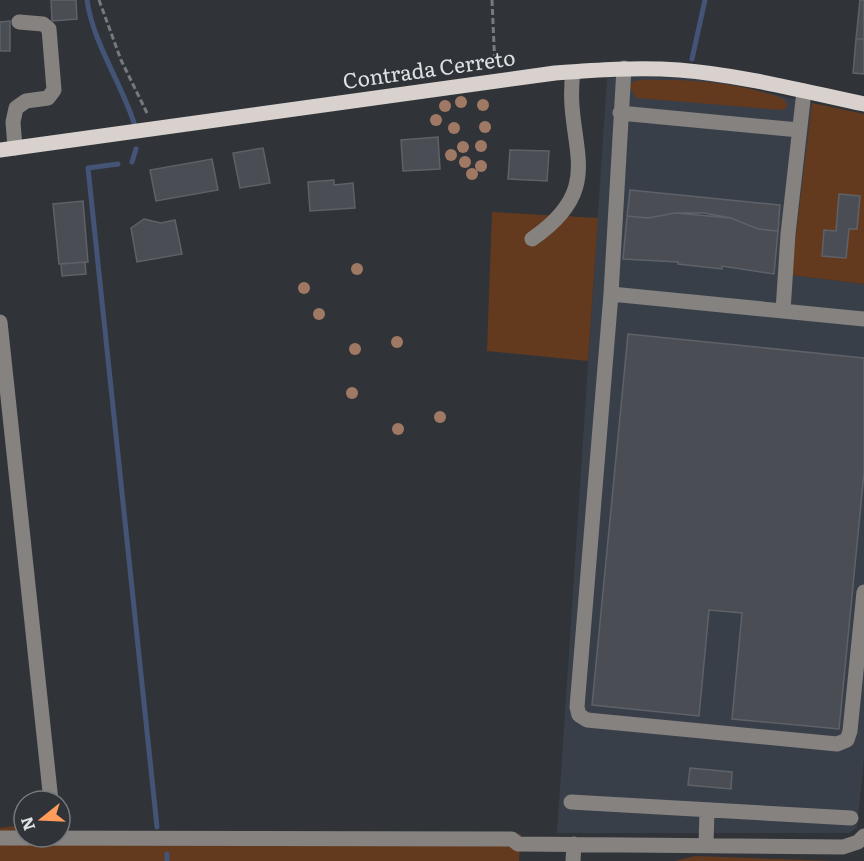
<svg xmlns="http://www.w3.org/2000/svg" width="864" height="861" viewBox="0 0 864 861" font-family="Literata,serif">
	<rect width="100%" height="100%" fill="#303439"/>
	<path fill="#383f49" d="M640,76L709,80L812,103L791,275L864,284V759L857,827L849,833H557L607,78Z"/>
	<path fill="#643a1e" d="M639,80C686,79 740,82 784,99L788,107L781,110L637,98L630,88L632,82Z
		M812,103L864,114V284L791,275Z
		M492,212L598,218L588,361L487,351Z
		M24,825V837L62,833L521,834L519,861H0V828Z
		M695,856L833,861H675Z"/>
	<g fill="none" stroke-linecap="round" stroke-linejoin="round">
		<path stroke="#435477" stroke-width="5" d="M87,0C93,43 121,82 134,123
			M692,59L705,0
			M132,162L136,149
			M118,164L88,168L157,827
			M167,854V861"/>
	</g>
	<path fill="#4a4e54" stroke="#5e6268" stroke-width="1.5" d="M51,0H76L77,19L52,21Z
		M860,0H864V39H856Z
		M10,21V51H0V22Z
		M856,39H864V74L853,73Z
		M438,137L440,169L403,171L401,140Z
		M263,148L270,183L240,188L233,153Z
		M510,150L549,151L547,181L508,179Z
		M212,159L218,190L156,201L150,170Z
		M334,180V185L353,183L355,208L310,211L308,182Z
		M630,190L780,205L778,231L758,229L731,218L704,213H675L648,218L627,216Z
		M839,194L860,196L857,229H849L846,258L822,256L824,230L836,231Z
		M83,201L88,262L59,264L53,204Z
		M675,213L731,218L758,229L778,231L774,274L722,266V269L678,264V262L623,259L627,216L648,218Z
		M144,219L161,223L175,220L182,254L137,262L131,228Z
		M85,262L86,274L62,276L61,264Z
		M628,334L864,358V473L839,729L732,719L742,613L709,610L699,716L592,705Z
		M690,768L732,772L731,789L688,785Z"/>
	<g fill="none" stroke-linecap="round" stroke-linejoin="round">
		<path stroke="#76797d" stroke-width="3" stroke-dasharray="6 3" stroke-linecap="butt" d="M99,0L121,60L147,113
			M492,0L495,68"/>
		<path stroke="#858280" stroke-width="15" d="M620,113L799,130
			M15,148L13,122L16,108L26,101L48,98L54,90L49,29L43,24L19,22
			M532,239C611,185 563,144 573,72
			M611,294L624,68
			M783,311L788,234L804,91
			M864,319L611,294L577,707L579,715L587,720L837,744L847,740L850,731L864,592
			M0,322L51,801
			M571,802L851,818
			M0,838L512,839L518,844L843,847L858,842L864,836
			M706,845L707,810
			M573,861L574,844"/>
		<path stroke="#d8d1cd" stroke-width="15" d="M0,150L555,73C596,70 637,67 679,70C741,75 803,91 864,104"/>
	</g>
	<g fill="#a07964">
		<circle cx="461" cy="102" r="6"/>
		<circle cx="483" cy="105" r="6"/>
		<circle cx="445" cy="106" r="6"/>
		<circle cx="436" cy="120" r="6"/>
		<circle cx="485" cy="127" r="6"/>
		<circle cx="454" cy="128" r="6"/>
		<circle cx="481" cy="146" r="6"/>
		<circle cx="463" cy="147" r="6"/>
		<circle cx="451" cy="155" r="6"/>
		<circle cx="465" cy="162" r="6"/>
		<circle cx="481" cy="166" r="6"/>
		<circle cx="472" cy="174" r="6"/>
		<circle cx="357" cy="269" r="6"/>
		<circle cx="304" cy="288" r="6"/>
		<circle cx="319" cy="314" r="6"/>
		<circle cx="397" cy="342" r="6"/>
		<circle cx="355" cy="349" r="6"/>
		<circle cx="352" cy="393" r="6"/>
		<circle cx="440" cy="417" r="6"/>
		<circle cx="398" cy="429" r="6"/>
	</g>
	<g text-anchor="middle" stroke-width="4.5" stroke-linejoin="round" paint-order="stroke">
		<g font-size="21" fill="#dee1e4" stroke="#303439">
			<text transform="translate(429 70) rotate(-8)" y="7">Contrada Cerreto</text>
		</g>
	</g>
	<g transform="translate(42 819) rotate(252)"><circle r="28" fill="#303439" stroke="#76797d" stroke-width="1.5"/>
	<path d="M0-4.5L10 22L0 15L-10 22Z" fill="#ff9b5b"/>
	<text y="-9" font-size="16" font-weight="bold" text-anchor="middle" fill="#dee1e4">N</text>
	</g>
</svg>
